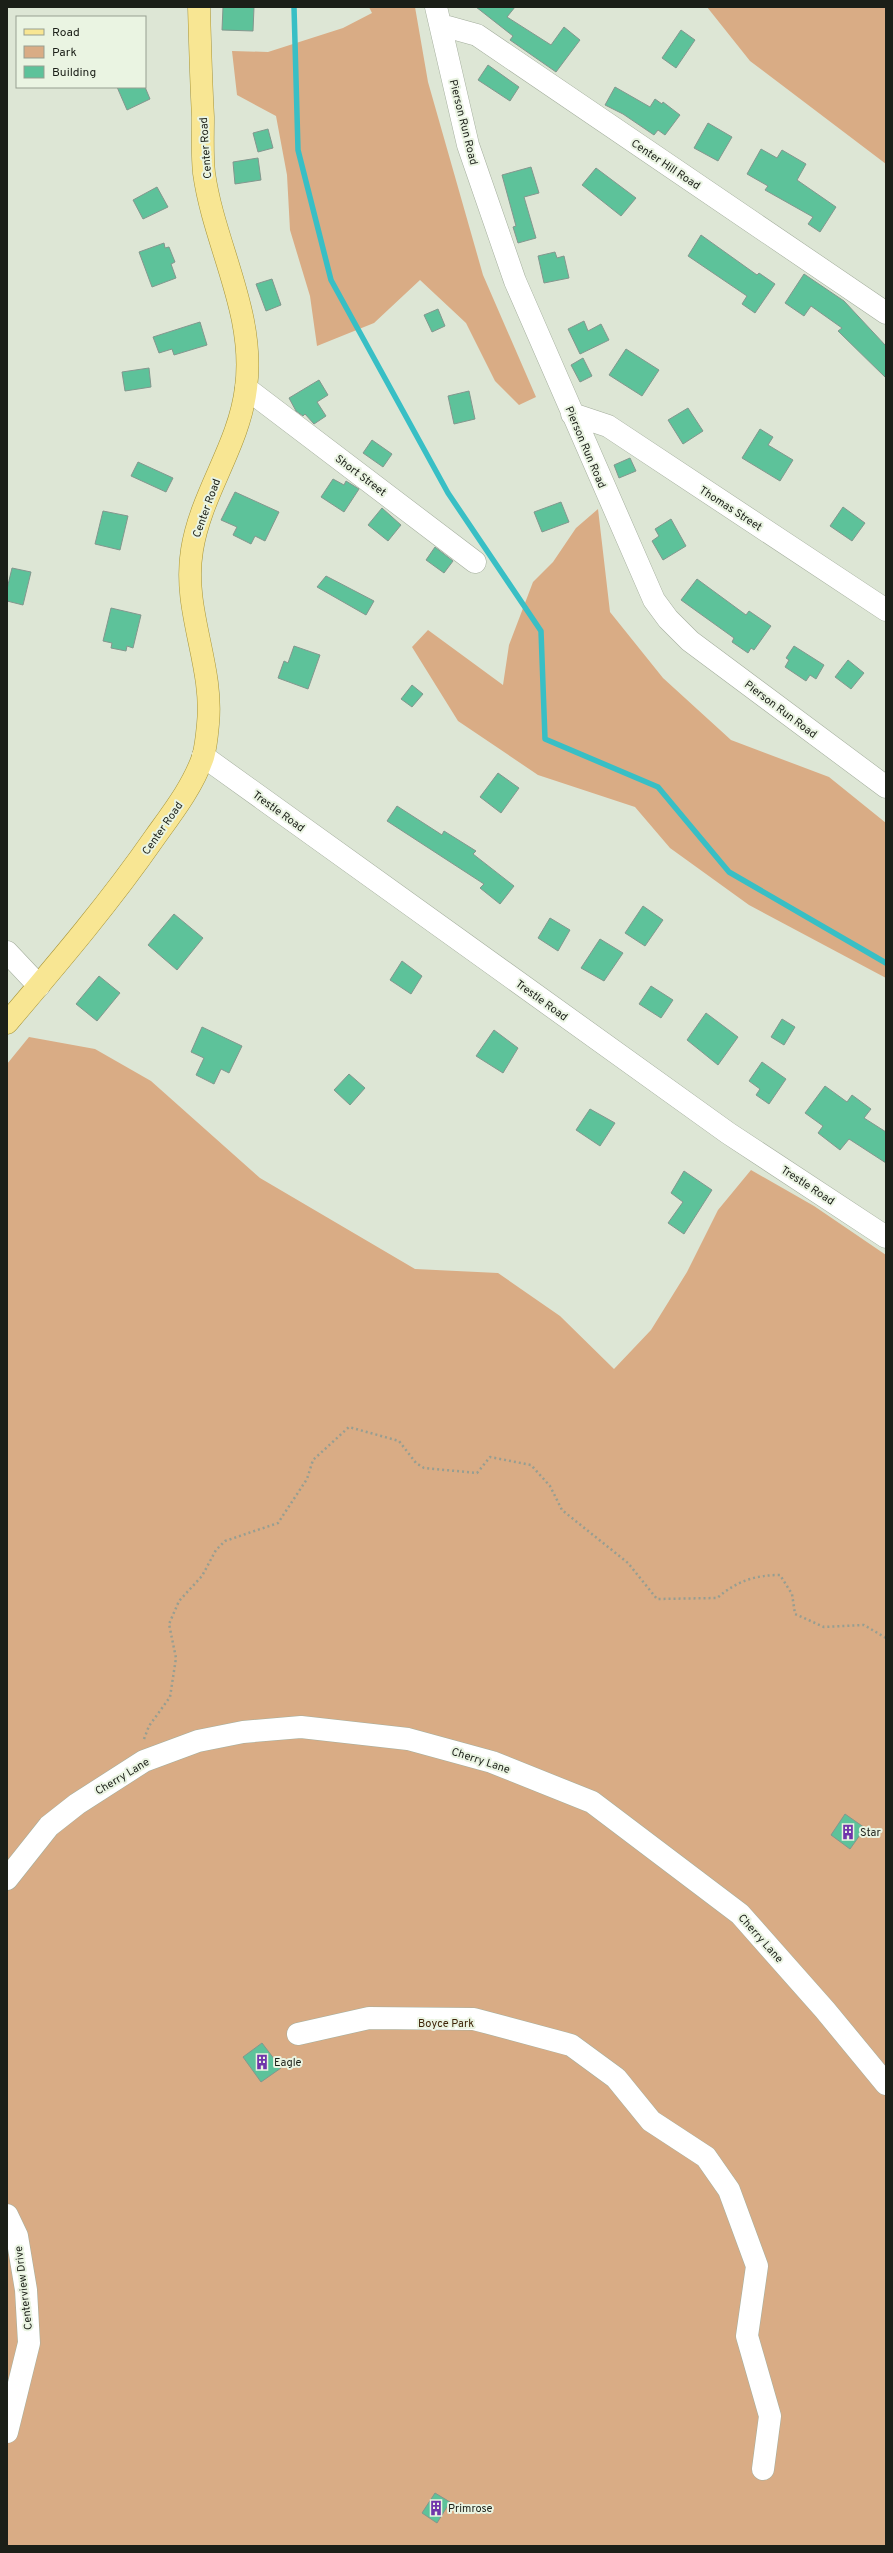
<svg xmlns="http://www.w3.org/2000/svg" width="893" height="2553" viewBox="0 0 893 2553" font-family="Overpass,sans-serif">
	<rect width="100%" height="100%" fill="#dde6d5"/>
	<path fill="#d9ac85" d="M369,7H415L428,82L483,275L536,397L519,405L495,381L466,323L420,280L374,323L317,346L310,296L290,230L287,175L276,116L237,95L232,51L268,52L343,28L372,13Z
		M707,7H886V164L750,61Z
		M598,509L610,612L663,678L731,740L829,777L886,823V978L749,905L670,848L635,807L538,775L458,721L412,647L428,630L503,685L509,645L533,582L553,562L576,528Z
		M29,1037L95,1049L151,1081L260,1178L415,1269L498,1273L560,1316L614,1369L651,1330L687,1272L718,1210L751,1170L814,1206L886,1255V2546H7V1064Z"/>
	<g fill="none" stroke-linecap="round" stroke-linejoin="round">
		<path stroke="#38bfc5" stroke-width="5.5" d="M294,7L298,150L331,280L448,493L541,631L545,739L658,787L729,872L886,963"/>
	</g>
	<path fill="#5dc29a" stroke="#83978e" d="M223,7H254L253,31L222,30Z
		M476,7H515L507,17L551,45L564,27L580,40L556,72L510,40L513,36Z
		M681,30L695,40L676,68L662,58Z
		M488,65L519,87L510,101L478,80Z
		M117,87H145L150,99L127,110Z
		M615,87L650,107L655,99L662,104L663,102L680,115L665,135L658,130L654,135L623,114L605,105Z
		M708,123L732,137L718,161L694,148Z
		M268,129L273,148L258,152L253,133Z
		M761,149L777,158L782,150L806,164L797,180L836,207L820,232L808,224L813,217L765,190L768,186L747,174Z
		M258,158L261,180L235,184L233,162Z
		M531,167L539,193L524,197L536,238L518,243L513,227L516,226L502,175Z
		M596,168L636,198L621,216L582,185Z
		M157,187L168,207L143,219L133,200Z
		M701,235L757,275L759,273L775,284L755,313L742,304L747,296L688,256Z
		M164,243L165,248L169,247L175,262L171,264L176,278L152,287L139,252Z
		M555,252L557,258L564,256L569,278L544,283L538,256Z
		M804,274L844,301L886,346V378L838,331L842,328L811,306L804,316L785,303Z
		M272,279L281,305L266,311L256,284Z
		M438,309L445,326L432,332L424,315Z
		M584,321L588,331L601,324L609,340L580,354L568,329Z
		M200,322L207,345L174,355L172,349L159,353L153,337Z
		M626,349L659,370L642,396L609,375Z
		M583,358L592,376L580,382L571,365Z
		M149,368L151,387L125,391L122,372Z
		M319,380L328,395L317,402L326,416L314,424L305,414L303,416L296,411L289,398Z
		M469,391L475,419L454,424L448,396Z
		M688,408L703,431L683,444L668,420Z
		M760,429L773,437L768,445L793,460L780,481L742,458Z
		M372,440L392,454L383,467L363,453Z
		M630,458L636,471L619,478L614,465Z
		M138,462L173,478L166,492L131,476Z
		M333,479L344,485L346,481L359,489L344,512L321,497Z
		M235,492L279,512L265,541L255,536L251,544L233,535L237,527L221,520Z
		M561,502L569,522L542,532L534,512Z
		M843,507L865,523L852,541L830,526Z
		M382,508L401,525L388,541L368,525Z
		M103,511L128,516L120,550L95,544Z
		M671,519L686,546L663,560L652,541L659,536L655,529Z
		M435,547L453,561L444,573L426,560Z
		M12,568L31,572L23,605L7,601V589Z
		M326,576L374,601L366,615L317,587Z
		M697,579L746,615L749,611L771,626L754,650L751,648L748,653L732,642L734,638L681,600Z
		M111,608L141,615L133,648L127,646L126,651L111,648L112,643L103,641Z
		M294,646L320,655L308,689L278,678L284,661L288,663Z
		M794,646L824,665L816,679L810,675L806,681L785,667L789,660L786,658Z
		M848,660L864,673L851,689L835,677Z
		M412,685L423,694L412,707L401,699Z
		M498,773L519,788L501,813L480,797Z
		M397,806L442,835L444,831L476,851L473,854L514,886L500,904L480,888L484,884L387,821Z
		M643,906L663,920L645,946L625,933Z
		M174,914L203,938L177,970L148,945Z
		M550,918L570,930L558,951L538,938Z
		M600,939L623,953L604,981L581,968Z
		M402,961L422,976L411,994L390,980Z
		M99,976L120,993L97,1021L76,1004Z
		M651,986L673,1000L661,1018L639,1004Z
		M706,1013L738,1037L718,1065L687,1040Z
		M782,1019L795,1027L784,1045L771,1037Z
		M202,1027L242,1046L229,1073L221,1069L214,1084L196,1075L204,1058L191,1052Z
		M494,1030L518,1048L503,1073L476,1056Z
		M762,1062L786,1079L769,1104L756,1095L760,1089L749,1081Z
		M349,1074L365,1088L350,1105L334,1090Z
		M825,1086L847,1102L852,1095L871,1109L864,1118L886,1132V1163L849,1139L840,1150L818,1133L823,1126L805,1113Z
		M590,1109L615,1123L600,1146L576,1130Z
		M684,1171L712,1190L684,1234L668,1223L683,1202L671,1193Z
		M845,1814L865,1828L850,1849L831,1835Z
		M262,2043L281,2068L261,2082L243,2057Z
		M435,2493L450,2502L437,2523L422,2513Z"/>
	<g fill="none" stroke-linecap="round" stroke-linejoin="round">
		<g stroke="#a4ae9d" stroke-width="23">
			<path id="minor" d="M436,7L468,145L515,281L654,600L668,619L690,641L886,787
				M441,25L477,35L886,313
				M246,388L475,562
				M572,414L608,426L886,610
				M203,756L728,1133L886,1237
				M7,952L39,986
				M7,1879L49,1826L77,1804L144,1761L198,1741L243,1732L301,1727L408,1739L492,1762L592,1802L740,1914L825,2010L886,2084
				M298,2034L369,2018L474,2019L571,2045L616,2078L651,2121L706,2157L729,2190L757,2266L747,2336L770,2416L763,2469
				M7,2215L17,2236L26,2290L29,2343L7,2432"/>
		</g>
		<g stroke="#a79539" stroke-width="23">
			<path id="major" d="M7,1023C58,963 110,902 155,837C173,812 193,786 203,757C206,747 207,735 208,724C214,665 182,610 192,550C201,493 239,446 246,388C256,313 214,245 204,173C202,155 203,136 203,117C201,81 200,44 199,7"/>
		</g>
		<path stroke="#979e91" stroke-width="2.5" stroke-dasharray="2 3" stroke-linecap="butt" d="M144,1739L149,1726L170,1697L176,1658L169,1624L179,1601L202,1576L216,1550L225,1541L278,1523L307,1479L313,1460L349,1427L399,1441L416,1463L424,1468L477,1473L490,1457L531,1465L550,1486L562,1510L628,1563L657,1599L717,1598C737,1581 755,1575 780,1575L792,1594L795,1614L824,1627L864,1625L886,1638"/>
		<use href="#minor" stroke="#fff" stroke-width="22"/>
		<use href="#major" stroke="#f8e693" stroke-width="22"/>
	</g>
	<defs>
		<g id="building-bare" transform="scale(1.2)"><path d="M-4-6H4V6H1V3H-1V6H-4ZM-2.5-4.3h1.7v1.8h-1.7ZM.8-4.3h1.7v1.8H.8ZM-2.5-1h1.7V.8h-1.7ZM.8-1h1.7V.8H.8Z" fill="#7035ab" stroke="#eaf4e2" stroke-width="2.5" paint-order="stroke"/></g>
	</defs>
	<g fill-rule="evenodd">
		<use href="#building-bare" x="848" y="1832"/>
		<use href="#building-bare" x="262" y="2062"/>
		<use href="#building-bare" x="436" y="2508"/>
	</g>
	<g text-anchor="middle" stroke-width="4" stroke-linejoin="round" paint-order="stroke">
		<g font-size="11" fill="#1b1f18" stroke="#eaf4e2">
			<text transform="translate(464 122) rotate(76)" y="4">Pierson Run Road</text>
			<text transform="translate(205 148) rotate(-94)" y="4">Center Road</text>
			<text transform="translate(666 164) rotate(34)" y="4">Center Hill Road</text>
			<text transform="translate(586 447) rotate(67)" y="4">Pierson Run Road</text>
			<text transform="translate(361 475) rotate(37)" y="4">Short Street</text>
			<text transform="translate(206 508) rotate(-70)" y="4">Center Road</text>
			<text transform="translate(731 508) rotate(33)" y="4">Thomas Street</text>
			<text transform="translate(781 709) rotate(37)" y="4">Pierson Run Road</text>
			<text transform="translate(279 811) rotate(36)" y="4">Trestle Road</text>
			<text transform="translate(162 828) rotate(-55)" y="4">Center Road</text>
			<text transform="translate(542 1000) rotate(36)" y="4">Trestle Road</text>
			<text transform="translate(808 1185) rotate(33)" y="4">Trestle Road</text>
			<text transform="translate(481 1760) rotate(18)" y="4">Cherry Lane</text>
			<text transform="translate(122 1776) rotate(-31)" y="4">Cherry Lane</text>
			<text transform="translate(761 1938) rotate(48)" y="4">Cherry Lane</text>
			<text transform="translate(23 2288) rotate(-97)" y="4">Centerview Drive</text>
		</g>
		<g font-size="11" fill="#1b1f18" stroke="#eaf4e2" text-anchor="start">
			<text x="860" y="1836">Star</text>
			<text x="274" y="2066">Eagle</text>
			<text x="448" y="2512">Primrose</text>
		</g>
		<g font-size="11" fill="#3e2307" stroke="#eaf4e2">
			<text x="446" y="2027">Boyce Park</text>
		</g>
	</g>
	<rect width="893" height="2553" fill="none" stroke="#1b1f18" stroke-width="16"/>
	<rect x="16" y="16" width="130" height="72" fill="#eaf4e2" stroke="#979f91"/>
	<rect x="24" y="29" width="20" height="6" fill="#f8e693" stroke="#979f91"/>
	<text x="52" y="36" font-size="12" fill="#1b1f18">Road</text>
	<rect x="24" y="46" width="20" height="12" fill="#d9ac85" stroke="#979f91"/>
	<text x="52" y="56" font-size="12" fill="#1b1f18">Park</text>
	<rect x="24" y="66" width="20" height="12" fill="#5dc29a" stroke="#979f91"/>
	<text x="52" y="76" font-size="12" fill="#1b1f18">Building</text>
</svg>
